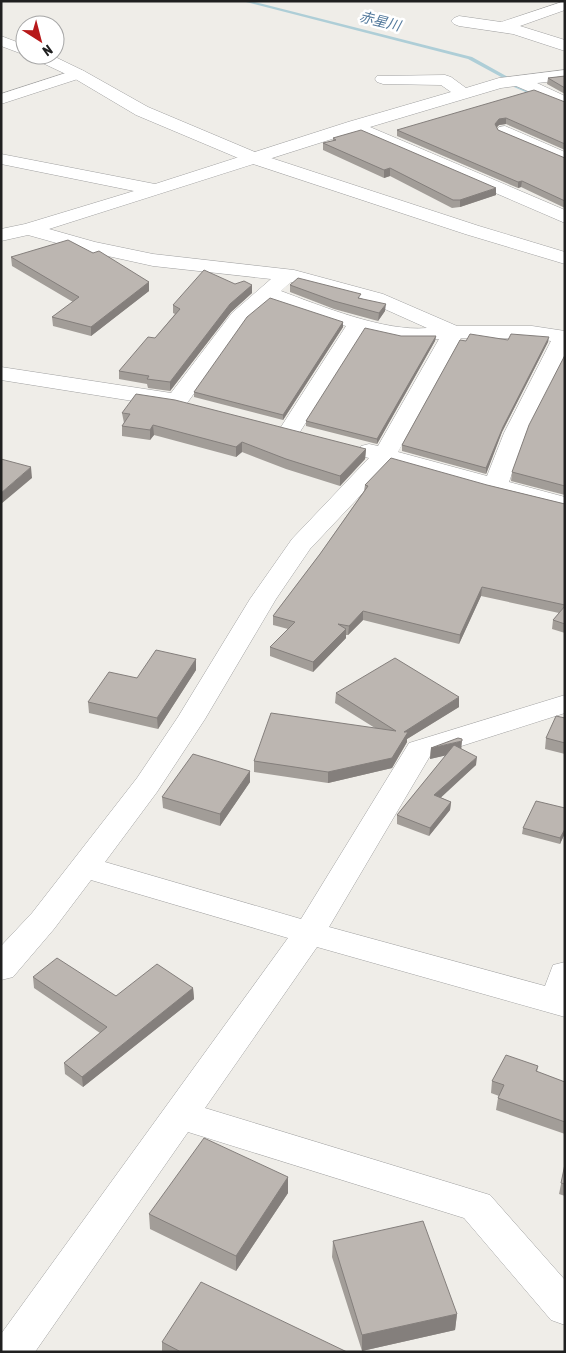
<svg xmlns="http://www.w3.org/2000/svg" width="566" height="1353" viewBox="0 0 566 1353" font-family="'Asap Condensed','Noto Sans JP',sans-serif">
	<rect width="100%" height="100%" fill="#efede8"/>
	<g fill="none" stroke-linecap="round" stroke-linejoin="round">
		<path fill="#aeced7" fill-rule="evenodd" d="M242,1H251L472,57L508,77L503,78L468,59Z
			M514,85H518L542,96L537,97L514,87Z"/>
		<g stroke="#a1a1a1" stroke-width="1">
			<path id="minor" d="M565,1V10L520,26L565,40V51L513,34L459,26L454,24L451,21L454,18L459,16L501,22Z
				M78,69L84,71L86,74L84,77L1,104V94Z
				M565,70V80L537,83L565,96V107L516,86L501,88L370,127L565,210V223L354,132L49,229L95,242L153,254L294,270L383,294L457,326H532L565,331V357L526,433L509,482L565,497V512L390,464L310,549L276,599L205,719L157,792L105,862L301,919L409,743L565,695V713L430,756L329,927L545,986L553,965L565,962V1017L317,947L205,1108L490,1195L565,1280V1325L551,1320L464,1218L188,1132L35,1352H1V1334L288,938L91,880L54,929L13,977L1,980V946L32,913L137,778L178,717L250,599L292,539L369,458L361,456L357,451L361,446L369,444L378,446L439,339C411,342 391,339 364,331L298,435L290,437L282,435L279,430L346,326L317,318L270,301L246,321L185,406L177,408L1,380V367L171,393L232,313L271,279L153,266L85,251L28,235L1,241V229L25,224L134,191L1,164V154L155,184L348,122L451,92L441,85L383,84L377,82L375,79L377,76L445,75L451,77L466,88L499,78ZM291,282L369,302L427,328C385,332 321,306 281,291ZM461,338H532L551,341L504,433L487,476L398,452Z
				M505,126L565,152V164L499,135L496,131L499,127Z"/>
		</g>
		<g stroke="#a1a1a1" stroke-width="1">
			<path id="tertiary" d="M1,36L25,45V55L1,46Z
				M30,55H51L84,71L148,107L262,155L479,226L565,252V264L465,234L250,163L136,115L72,77L32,58Z"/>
		</g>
		<use href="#minor" fill="#fff" fill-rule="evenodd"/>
		<use href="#tertiary" fill="#fff" fill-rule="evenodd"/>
	</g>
	<path fill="#a29d98" d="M565,76V94L547,84L548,78Z
		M565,102V150L506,124L499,125L497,127L498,130L565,158V208L521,187L518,188L397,136V130Z
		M333,138L496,195L460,207L452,208L390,176L384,178L323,150V143L333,141Z
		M93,253L149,282V291L91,336L53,326L52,317L73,302L12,266L11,257Z
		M235,284L252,285V293L231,312L170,391L148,388L147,384L119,379V371L155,338L175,314L173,313V305Z
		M290,285L361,298L385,311L378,321L334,309L290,292Z
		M343,322V327L283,420L194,397V392Z
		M401,336H436L435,341L377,444L306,426V421Z
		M508,340L548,342L502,432L486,474L402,451V445L466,341Z
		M565,355V495L511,481L512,472Z
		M122,413L366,449L365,459L340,486L286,469L242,452L236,457L154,435L150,440L122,436V426L124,423Z
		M365,485H487L565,504V633L552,629L553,620L559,613L481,596L459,644L363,620L348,635H346V638L313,672L270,656V647L288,629L273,625V616L320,554L364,491Z
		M196,659V670L158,729L89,713L88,702L137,678Z
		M336,693L459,707L407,739V742L392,768L328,783L254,772V761L375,728L335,703Z
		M565,718V754L545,749L546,738Z
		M431,748L462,749L476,765L440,797L451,802L450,810L429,836L397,824V815L446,755L430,759Z
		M250,771V782L220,826L163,808L162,797Z
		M565,808V833L560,844L522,834L523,828Z
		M33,977L116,996L193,988L194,999L83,1087L65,1074L64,1063L100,1033L34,988Z
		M538,1066L537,1072L565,1082V1134L496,1110L498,1098L499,1096L491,1093L492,1081Z
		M565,1164V1196L559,1194Z
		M288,1177V1193L236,1271L150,1229L149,1214Z
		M333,1241L457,1314L455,1330L362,1351L332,1257Z
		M162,1342L347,1352H162Z"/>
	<path fill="#847f7c" d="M506,118V124L499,125L494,130L495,124L499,119Z
		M390,168V176L384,178V170Z
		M522,181L521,187L518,188V182Z
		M496,188V195L460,207V200Z
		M149,282V291L91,336V327Z
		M252,285V293L231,312L170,391V382L230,304Z
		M386,304L385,311L378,321L379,313Z
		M343,322V327L283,420V415Z
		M436,336L435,341L377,444V439Z
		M549,337L548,342L502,432L486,474V468L503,427Z
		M153,425L154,435L150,440V430Z
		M242,442V452L236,457V447Z
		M366,449L365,459L340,486V476Z
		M31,467L32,478L1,504V493Z
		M482,587L481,596L459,644L460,635Z
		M363,611V620L348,635L349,626Z
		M346,629V638L313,672V662Z
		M196,659V670L158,729L157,718Z
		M459,697V707L407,739V742L392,768L328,783V772L404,732Z
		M462,741L461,752L430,759L431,748Z
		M477,757L476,765L434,804V795Z
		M250,771V782L220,826V814Z
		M451,802L450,810L429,836L430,828Z
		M565,829V833L560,844V838Z
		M193,988L194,999L83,1087L82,1077Z
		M288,1177V1193L236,1271V1256Z
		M457,1314L455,1330L362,1351V1335Z"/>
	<path fill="#bcb6b1" stroke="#847f7c" d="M565,76V88L548,78Z
		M534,90L565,102V144L506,118L499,119L495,124L498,130L565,158V201L522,181L518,182L397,130Z
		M361,130L496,188L460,200H453L390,168L384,170L323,143L336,140L333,138Z
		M68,240L93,253L99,251L149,282L91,327L52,317L79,297L11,257Z
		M204,270L235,284L244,281L252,285L230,304L170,382L147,379L149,376L119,371L148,337L155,338L180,309L173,305Z
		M298,278L361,294L358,298L386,304L379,313L334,301L290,285Z
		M270,298L343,322L283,415L194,392L247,317Z
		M365,328L401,336H436L377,439L306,421Z
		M470,334L508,340L511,334L549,337L503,427L486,468L402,445L460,340L466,341Z
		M565,355V486L512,472L529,425Z
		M136,394L175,400L366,449L340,476L286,459L242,442L236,447L153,425L150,430L122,426L130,414L122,413Z
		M391,458L487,485L565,504V605L482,587L460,635L363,611L349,626L338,624L346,629L313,662L270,647L295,622L273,616L320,554L368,486L365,485Z
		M1,459L31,467L1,493Z
		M565,606V624L553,620Z
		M156,650L196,659L157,718L88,702L109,672L137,678Z
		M395,658L459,697L404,732H408L392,758L328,772L254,761L271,713L396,731L336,693Z
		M556,716L565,718V743L546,738Z
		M458,738L462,739V741L431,748Z
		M454,745L477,757L434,795L451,802L430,828L397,815Z
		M193,754L250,771L220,814L162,797Z
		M536,801L565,808V829L560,838L523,828Z
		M57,958L116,996L157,964L193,988L82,1077L64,1063L107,1027L33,977Z
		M506,1055L538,1066L536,1071L565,1082V1122L498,1098L504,1085L492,1081Z
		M204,1138L288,1177L236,1256L149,1214Z
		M565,1164V1184L561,1183Z
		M423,1221L457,1314L362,1335L333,1241Z
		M201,1282L347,1352H181L162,1342Z"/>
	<g text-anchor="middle" stroke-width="5" stroke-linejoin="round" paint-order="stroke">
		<g font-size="14" font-style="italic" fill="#547a9d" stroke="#fff">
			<text transform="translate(380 21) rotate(14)" y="5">赤星川</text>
		</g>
	</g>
	<rect width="566" height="1353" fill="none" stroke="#202020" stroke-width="5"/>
	<g transform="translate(40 40) rotate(144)"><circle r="24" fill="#ffffff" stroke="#a6a6a6"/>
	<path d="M0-4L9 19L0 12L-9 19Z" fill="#b7191a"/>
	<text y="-8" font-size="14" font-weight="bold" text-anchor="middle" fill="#202020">N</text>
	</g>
</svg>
